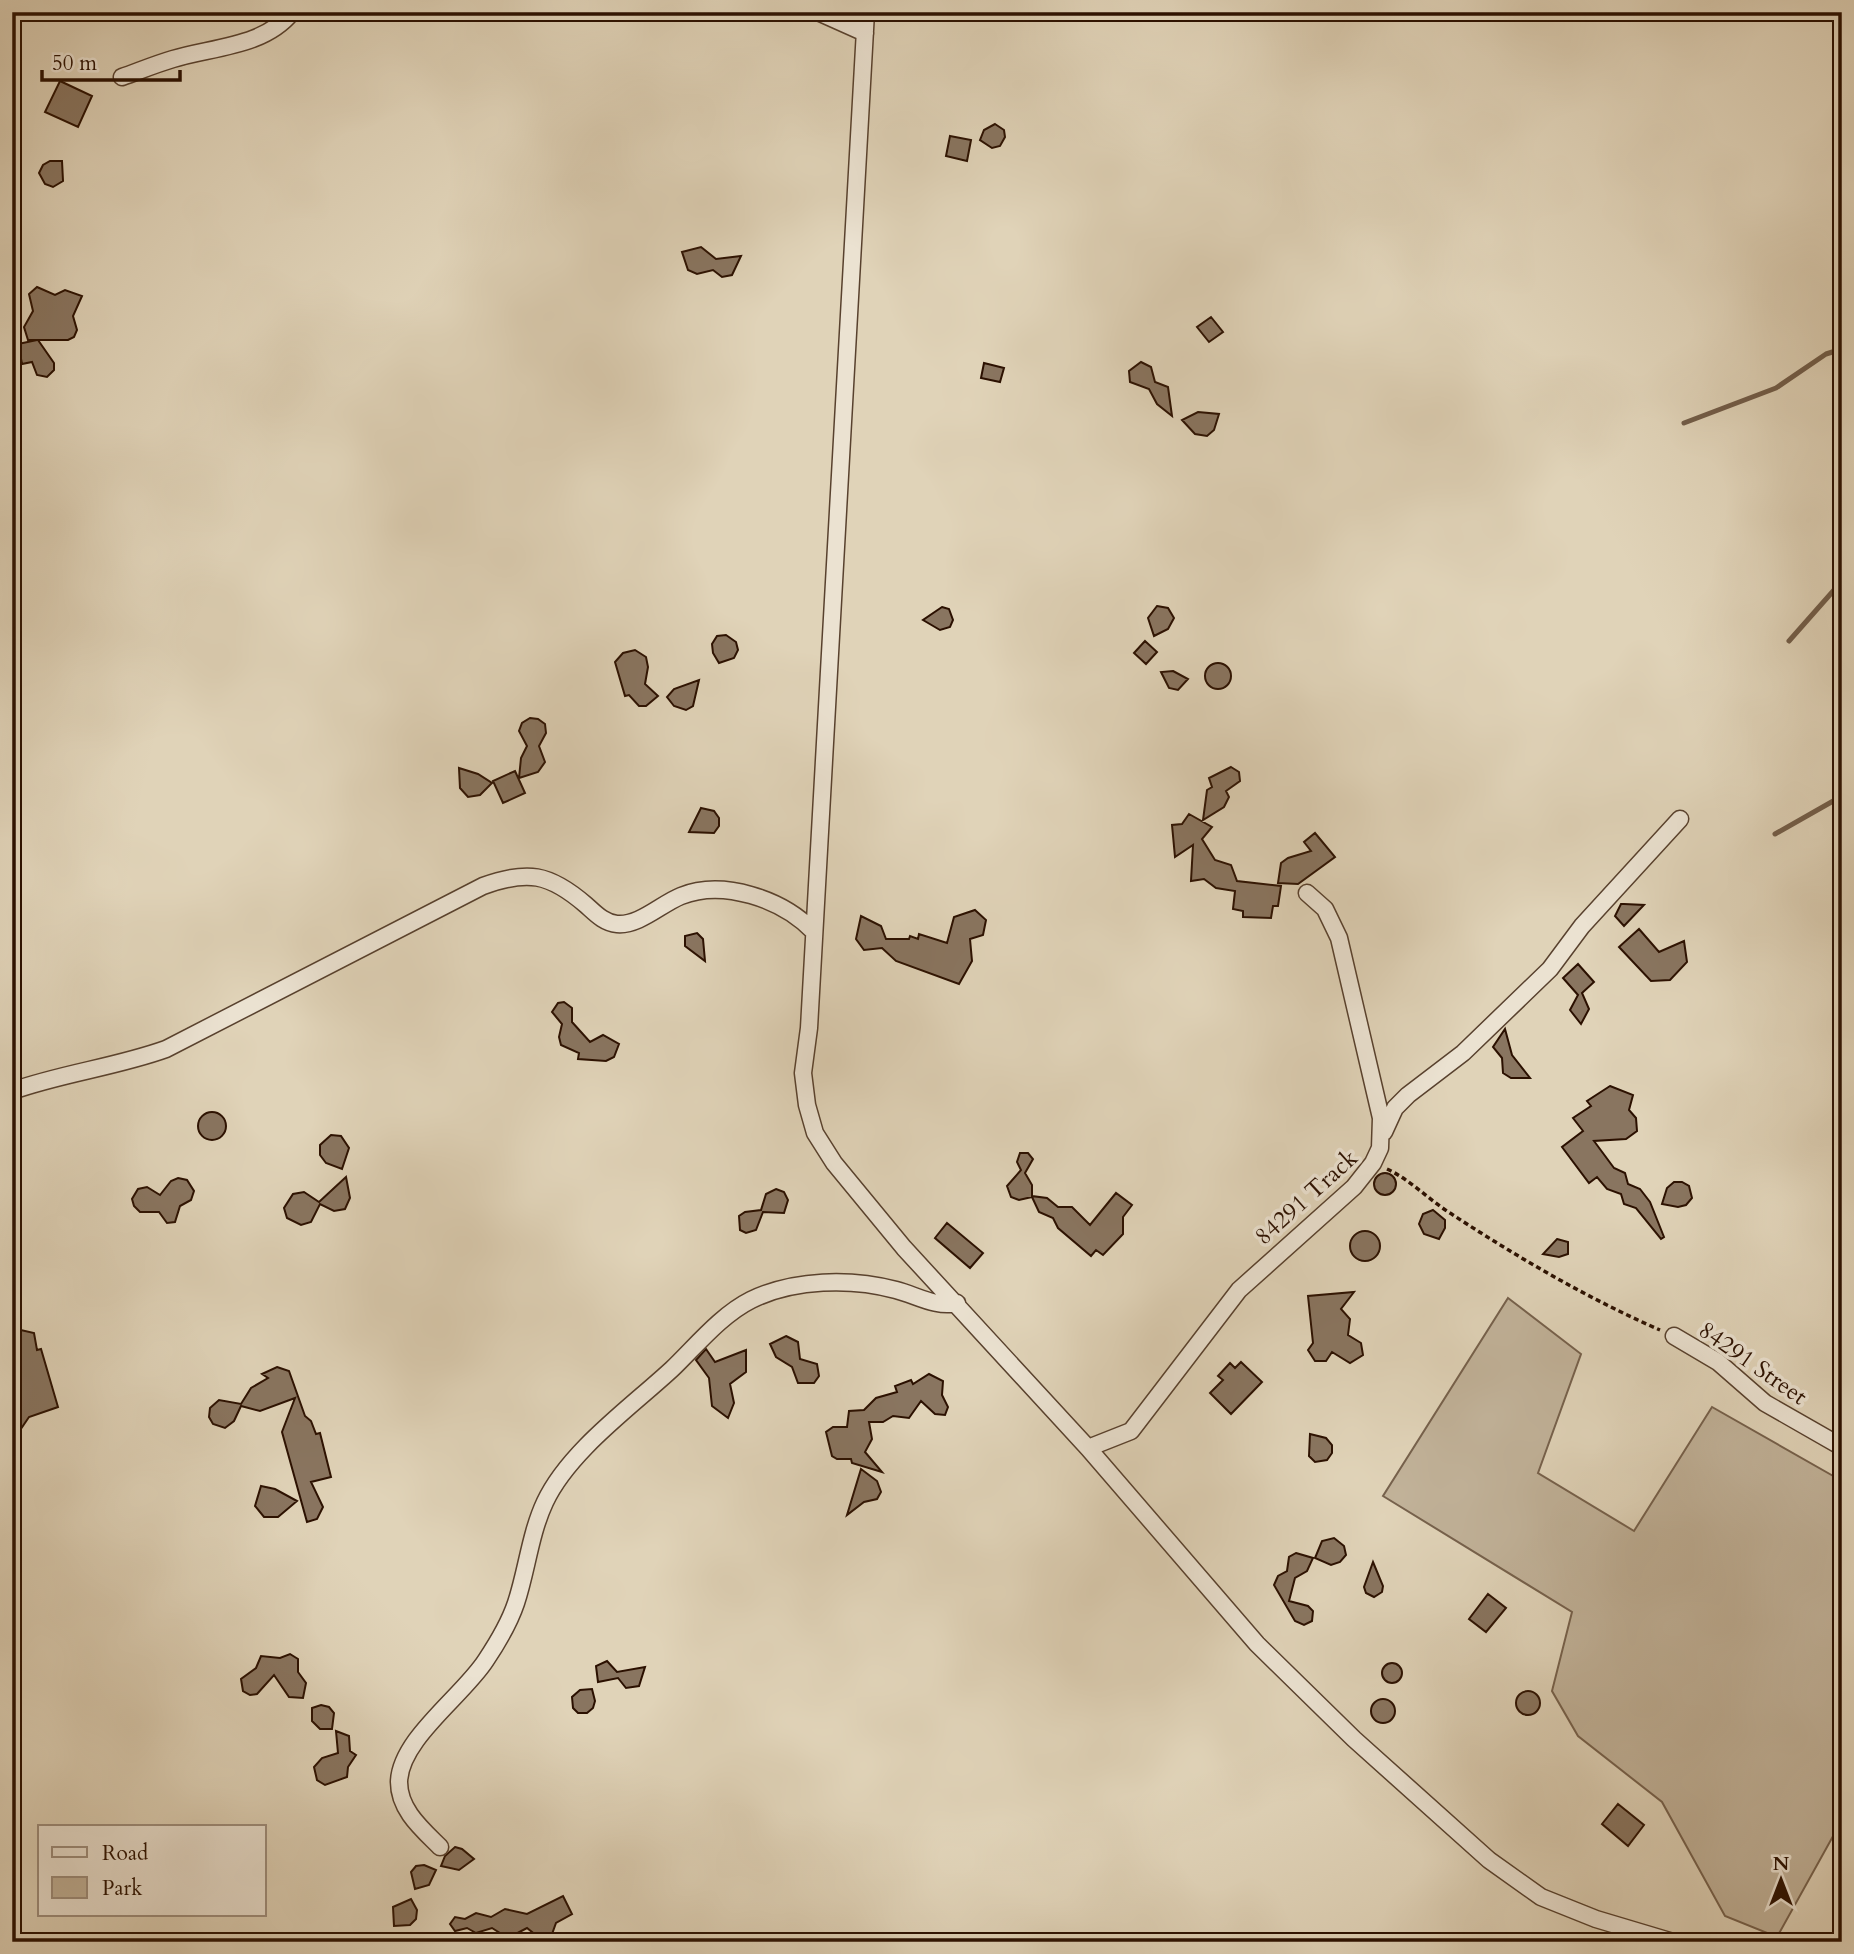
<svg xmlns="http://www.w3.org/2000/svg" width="1854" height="1954" viewBox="0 0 1854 1954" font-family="Cardo,serif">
	<rect width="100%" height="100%" fill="#e0d3b8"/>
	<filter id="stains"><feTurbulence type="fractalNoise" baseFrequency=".00286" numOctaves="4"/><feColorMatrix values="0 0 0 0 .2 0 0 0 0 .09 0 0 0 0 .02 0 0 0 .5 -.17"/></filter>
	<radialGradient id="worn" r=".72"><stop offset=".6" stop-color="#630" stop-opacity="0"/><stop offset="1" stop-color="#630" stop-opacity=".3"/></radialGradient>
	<path fill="#c1b299" stroke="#76614c" stroke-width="2" d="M1508,1298L1581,1354L1538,1473L1634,1531L1712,1407L1842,1481V1820L1777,1937L1725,1916L1662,1802L1578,1736L1552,1691L1572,1612L1383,1496Z"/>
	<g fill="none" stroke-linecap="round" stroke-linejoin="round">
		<path stroke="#725d49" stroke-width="5" d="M1684,423L1776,388L1826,354L1842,349
			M1789,641L1842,581
			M1775,834L1842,796"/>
	</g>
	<path fill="#897560" stroke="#2b1000" stroke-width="2" d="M60,81L92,96L78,127L45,112Z
		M995,124L1004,130L1005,137L1000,146L992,148L980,140L984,130Z
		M950,136L971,140L967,161L946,156Z
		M62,161L63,181L53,187L45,184L39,173L43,165L50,161Z
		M701,247L716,259L741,256L732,275L722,277L713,270L697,274L688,270L682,252Z
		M37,287L55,295L65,290L82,296L73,316L77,330L74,337L68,340H38L54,363V370L47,377L37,375L32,362L22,364L18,344L37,340H28L24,327L33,311L29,294Z
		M1211,317L1223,332L1209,342L1197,327Z
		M1141,362L1151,367L1155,382L1168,387L1172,416L1157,404L1149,389L1130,382L1129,371Z
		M984,363L1004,368L1000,382L981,378Z
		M1198,412L1219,414L1214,430L1207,436L1195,434L1182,420Z
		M1157,606L1168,608L1174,618L1168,629L1154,636L1148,618Z
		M942,607L949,609L953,620L950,627L940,630L923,620Z
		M726,635L736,642L738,650L734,658L719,663L713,653L712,644L717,636Z
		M1145,641L1157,652L1146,664L1134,653Z
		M635,650L646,657L648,667L645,684L658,696L646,706H639L629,695L625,696L615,662L623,653Z
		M1205 676a13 13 0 1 1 26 0a13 13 0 1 1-26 0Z
		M1173,671L1188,679L1178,690L1169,688L1161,672Z
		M699,680L693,706L686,710L674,706L667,697L674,689Z
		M530,718L538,719L545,724L546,733L539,746L545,762L538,772L519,778L521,758L527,746L519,731L522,723Z
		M1231,767L1239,772L1240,781L1226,791L1229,797L1224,807L1203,820L1207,790L1212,787L1209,778Z
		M459,768L478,774L492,783L480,795L468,797L460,788Z
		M515,771L525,793L503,803L493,781Z
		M701,808L714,811L719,818V826L714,833L689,832Z
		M1189,814L1212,827L1202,839L1215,860L1231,865L1237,881L1281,886L1278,906H1273L1271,918L1243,917V911L1233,909L1235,891L1216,888L1204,879L1191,881L1193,845L1175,857L1172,825L1182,824Z
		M1315,833L1335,857L1298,884L1278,883L1281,863L1288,858L1311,851L1304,842Z
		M1621,904H1624L1644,905L1624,926L1615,916Z
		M975,910L986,920L983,935L970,939L972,961L959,984L896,961L882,948L864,950L856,939L861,916L881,926L886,939H909L910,936L918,939L919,934L947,943L954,917Z
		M1639,929L1659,952L1684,941L1687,962L1670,980L1651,981L1619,947Z
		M697,933L703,939L705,961L685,946V936Z
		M1578,964L1594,982L1582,993L1589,1009L1581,1024L1570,1010L1578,995L1563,978Z
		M564,1002L572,1008V1022L590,1042L603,1035L619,1044L614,1057L606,1061L578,1059L579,1053L561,1045L559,1037L562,1024L552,1012L558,1003Z
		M1505,1029L1512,1055L1530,1078H1511L1503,1073L1502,1058L1493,1047Z
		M1610,1086L1633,1095L1629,1110L1636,1118L1637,1131L1626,1139L1594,1141L1614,1168L1625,1173L1628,1184L1640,1189L1650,1202L1664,1237L1661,1239L1636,1208L1624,1204L1621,1194L1607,1189L1597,1177L1589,1183L1562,1147L1583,1131L1573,1118L1591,1106L1587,1101Z
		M198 1126a14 14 0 1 1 28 0a14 14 0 1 1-28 0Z
		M331,1135L341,1136L349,1148L342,1169L326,1163L320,1155V1145Z
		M1020,1153H1028L1033,1159L1025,1173L1032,1185V1196L1047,1198L1058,1207H1072L1090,1225L1116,1193L1132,1205L1123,1217V1234L1103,1255L1096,1250L1091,1256L1058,1228L1053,1218L1039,1212L1032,1197L1019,1200L1011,1197L1007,1186L1021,1170L1017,1162Z
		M1374 1184a11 11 0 1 1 22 0a11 11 0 1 1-22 0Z
		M346,1177L350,1198L345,1209L334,1211L320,1204L311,1222L301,1225L287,1218L284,1208L293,1194L304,1192L319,1202Z
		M178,1178L187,1180L194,1191L191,1200L180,1206L175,1222L167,1223L159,1212H140L134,1206L132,1199L138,1189L147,1187L160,1195L171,1181Z
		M1674,1182H1682L1689,1186L1692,1198L1686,1205L1678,1207L1662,1204L1667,1188Z
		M776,1189L784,1192L788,1200L784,1213L763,1212L756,1230L746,1233L740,1230L739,1216L745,1212L761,1210L766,1194Z
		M1433,1210L1445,1220V1228L1439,1239L1424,1234L1419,1224L1423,1214Z
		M947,1223L983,1253L970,1268L935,1238Z
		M1350 1246a15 15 0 1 1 30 0a15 15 0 1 1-30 0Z
		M1557,1239L1568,1242V1254L1559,1257L1543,1254Z
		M1354,1292L1341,1309L1350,1319L1348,1335L1361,1343L1363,1355L1350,1363L1332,1352L1326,1361H1315L1308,1350L1313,1343L1308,1296Z
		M12,1328L34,1333L37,1350L41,1349L58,1407L29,1417L12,1442Z
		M786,1336L798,1342L800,1359L817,1364L819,1376L814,1383H798L792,1367L776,1357L770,1344Z
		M706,1349L715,1362L746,1350V1372L730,1384L734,1403L728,1418L712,1406L709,1378L696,1360Z
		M1241,1362L1262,1382L1231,1414L1210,1393L1223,1380L1218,1376L1230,1363L1235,1368Z
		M277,1367L289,1371L305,1416L311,1421L316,1434L320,1433L331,1477L311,1482L323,1507L317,1519L307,1522L282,1432L295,1398L260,1411L241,1406L234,1421L225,1428L213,1424L209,1417L210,1408L219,1400L241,1404L251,1388L268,1378L262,1374Z
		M929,1374L943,1381L942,1395L948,1407L945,1415L935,1414L921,1401L909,1418L893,1416L883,1422H869L872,1439L865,1452L882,1472L852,1463L851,1459H837L832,1456L826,1432L833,1427H847L849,1411L864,1410L876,1398L897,1392L895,1386L911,1380L913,1384Z
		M1310,1434L1326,1438L1332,1445V1453L1327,1460L1315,1462L1309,1456Z
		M861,1469L877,1481L881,1492L877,1499L864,1502L847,1515Z
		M261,1486L275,1489L297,1501L278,1517H264L255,1506Z
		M1334,1538L1344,1546L1346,1555L1340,1562L1331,1565L1315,1558L1322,1541Z
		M1296,1553L1313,1558L1307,1571L1295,1578L1289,1601L1308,1606L1313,1611L1312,1621L1304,1625L1295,1621L1274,1585L1278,1576L1287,1571L1289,1557Z
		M1373,1562L1383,1586L1382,1592L1374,1597L1366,1593L1364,1587Z
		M1488,1594L1506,1608L1486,1632L1469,1619Z
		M290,1654L298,1659V1672L306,1683L303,1698L289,1697L274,1675L257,1694L250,1695L243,1691L241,1679L256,1668L261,1656L280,1658Z
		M607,1661L617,1672L645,1667L639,1686L626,1688L618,1678L598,1682L596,1666Z
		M1382 1673a10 10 0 1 1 20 0a10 10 0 1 1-20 0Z
		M592,1689L595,1701L593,1708L587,1713H578L573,1708L572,1697L580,1690Z
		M1516 1703a12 12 0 1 1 24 0a12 12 0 1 1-24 0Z
		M1371 1711a12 12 0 1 1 24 0a12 12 0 1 1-24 0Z
		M321,1705L329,1707L334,1713L332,1729H320L312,1721V1708Z
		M336,1731L349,1736L350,1751L356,1755L348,1767L347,1777L325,1785L317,1780L314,1767L322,1758L338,1753Z
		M1618,1804L1644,1825L1628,1846L1602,1824Z
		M455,1847L462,1849L474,1859L459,1870L441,1866L445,1856Z
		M424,1865L436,1870L429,1885L415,1889L411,1872L416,1866Z
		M563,1896L572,1914L556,1923L552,1934L545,1938L537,1936L527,1928L508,1938L492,1928L476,1933L467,1928L455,1931L450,1924L455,1917L465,1919L476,1913L491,1917L505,1909L527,1914Z
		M411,1899L417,1910L416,1919L410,1925L394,1926L393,1907Z"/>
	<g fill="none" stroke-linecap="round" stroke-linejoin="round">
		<g stroke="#58412e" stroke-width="19">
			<path id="street" d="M818,12L865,33
				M866,12L809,1028L803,1073L807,1105L815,1133L834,1163L904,1248L1088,1448L1257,1644L1354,1739L1489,1860L1541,1897L1596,1919L1673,1942
				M122,77C139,71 156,64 173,59C212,47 264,47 292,12
				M12,1091C63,1073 116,1067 166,1049L483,886C527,870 549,873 586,905C595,913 604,923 617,924C639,926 661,904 681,896C723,879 782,899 813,931
				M1384,1132L1395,1108L1408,1095L1463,1053L1550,969L1582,926L1680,819
				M1674,1336L1718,1362L1765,1403L1842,1447
				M1088,1448L1131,1431L1239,1290L1354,1187L1373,1163L1380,1148L1381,1118L1339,938L1325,909L1307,893
				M440,1847C422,1829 399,1810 399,1782C400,1739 463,1696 486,1660C498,1642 509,1624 516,1603C527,1570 530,1534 545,1502C569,1451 631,1407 672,1369C696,1346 721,1315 751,1300C794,1279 851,1278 896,1290C916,1295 936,1308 957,1303"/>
		</g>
		<path stroke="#2b1000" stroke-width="3.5" stroke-dasharray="5 3.5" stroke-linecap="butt" d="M1387,1169C1411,1180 1430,1201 1453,1215C1519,1258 1587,1298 1660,1330"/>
		<use href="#street" stroke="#ebe2d1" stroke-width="16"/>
	</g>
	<g text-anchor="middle" stroke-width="7" stroke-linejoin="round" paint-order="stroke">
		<g font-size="24" fill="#2b1000" stroke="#ebe2d1">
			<text transform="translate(1306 1197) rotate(-42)" y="8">84291 Track</text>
			<text transform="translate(1753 1363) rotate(35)" y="8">84291 Street</text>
		</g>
	</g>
	<rect width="1854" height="1954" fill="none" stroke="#e0d3b8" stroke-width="42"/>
	<rect x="14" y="14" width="1826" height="1926" fill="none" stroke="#2b1000" stroke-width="3.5"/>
	<rect x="21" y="21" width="1812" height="1912" fill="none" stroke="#2b1000" stroke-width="2"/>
	<rect x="38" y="1825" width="228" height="91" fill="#ebe2d1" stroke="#9e8e7d" stroke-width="2"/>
	<rect x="52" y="1847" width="35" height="10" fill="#ebe2d1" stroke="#9e8e7d" stroke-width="2"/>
	<text x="102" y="1860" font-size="21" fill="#2b1000">Road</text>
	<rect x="52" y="1877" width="35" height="21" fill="#c1b299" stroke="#9e8e7d" stroke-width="2"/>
	<text x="102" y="1895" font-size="21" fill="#2b1000">Park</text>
	<g transform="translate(1781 1880)" stroke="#ebe2d1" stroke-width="5" paint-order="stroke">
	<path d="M0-5L12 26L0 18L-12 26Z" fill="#2b1000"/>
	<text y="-10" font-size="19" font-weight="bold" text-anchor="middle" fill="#2b1000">N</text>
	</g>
	<path d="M42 70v10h138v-10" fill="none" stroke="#2b1000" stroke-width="3.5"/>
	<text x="52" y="70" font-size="21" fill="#2b1000" stroke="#ebe2d1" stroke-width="5" paint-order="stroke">50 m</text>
	<rect width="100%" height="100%" filter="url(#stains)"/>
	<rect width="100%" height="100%" fill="url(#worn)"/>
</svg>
